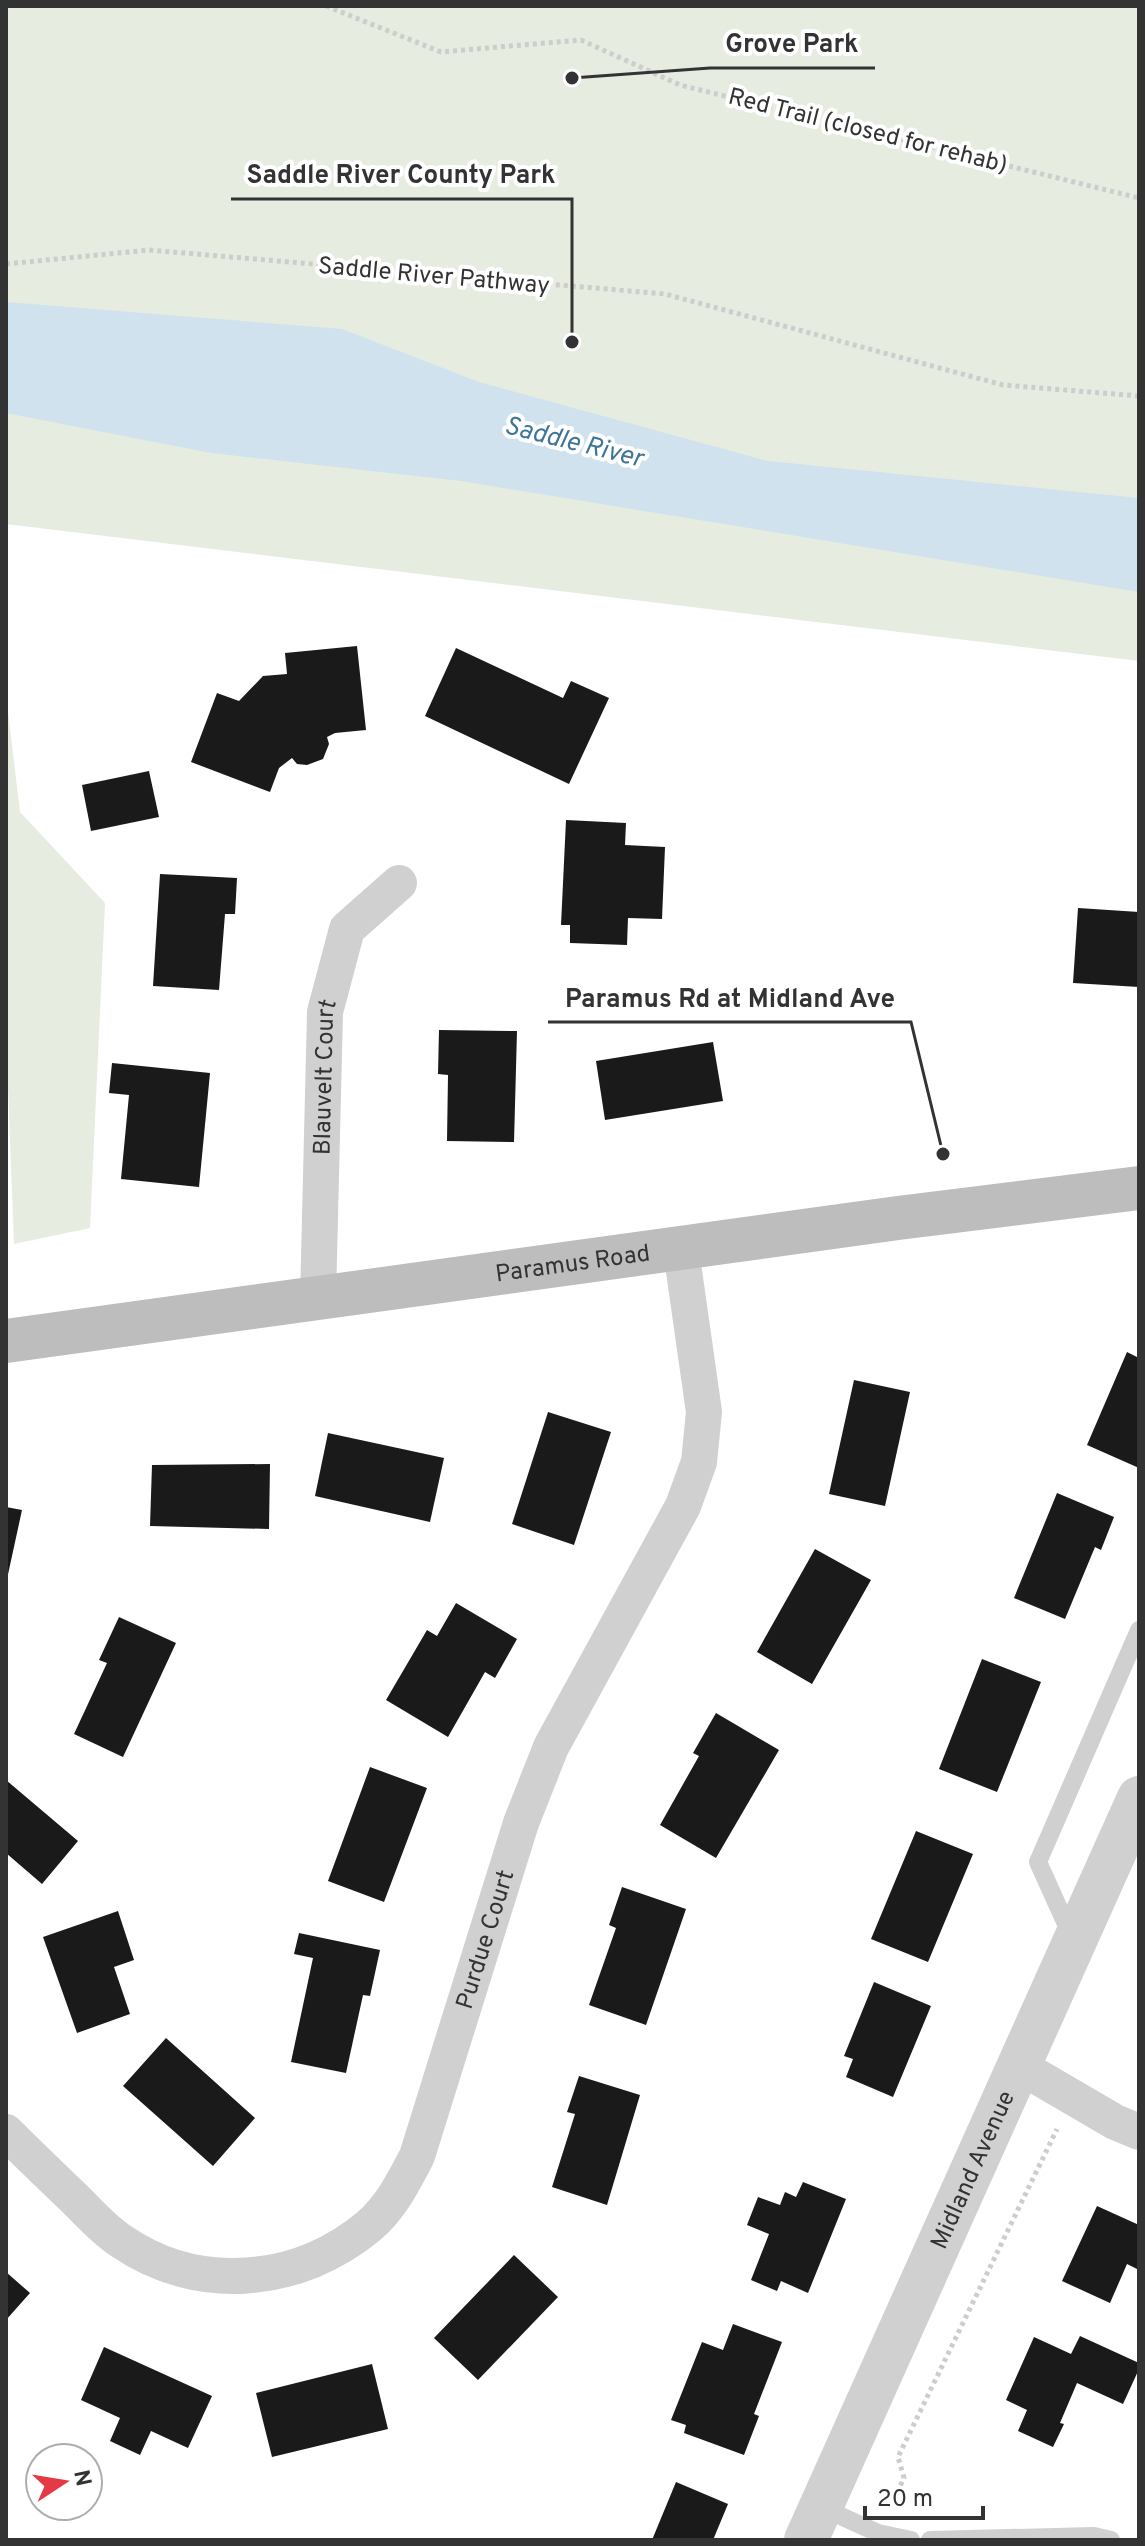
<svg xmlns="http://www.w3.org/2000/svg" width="1145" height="2546" viewBox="0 0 1145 2546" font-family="Overpass,sans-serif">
	<rect width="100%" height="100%" fill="#fff"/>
	<path fill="#e6ecdf" d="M6,6H1139V661L6,524Z
		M6,695L20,812L105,903L90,1228L14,1244L6,1035Z"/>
	<path fill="#cfe2ee" d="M6,302L342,329L479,382L768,461L1139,498V592L461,481L211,453L6,413Z"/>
	<path fill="#1a1a1a" d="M357,646L366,730L335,733L327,737L329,744L323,759L307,765L297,764L292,758L279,768L270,792L191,762L217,693L239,701L263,676L287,674L285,653Z
		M456,648L563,698L571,681L609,698L569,784L425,716Z
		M149,771L159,817L91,831L82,785Z
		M566,820L626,823L625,845L665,847L662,919L628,918L627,945L570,943V925H561Z
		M160,874L237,878L235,914H225L219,990L153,986Z
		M1078,908L1139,912V987L1073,983Z
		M439,1030L517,1031L514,1142L447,1141L448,1075L438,1074Z
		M713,1042L723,1101L605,1120L596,1061Z
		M112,1063L210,1073L199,1187L121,1179L129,1095L109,1093Z
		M1127,1352L1139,1358V1468L1087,1445Z
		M854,1380L910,1392L885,1506L829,1494Z
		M548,1412L611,1432L574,1545L512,1524Z
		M328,1433L444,1458L430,1522L315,1496Z
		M270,1464L269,1529L150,1526L152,1465Z
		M1057,1493L1114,1517L1101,1550L1095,1547L1065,1619L1014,1598Z
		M6,1507L22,1510L7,1579H6Z
		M815,1549L871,1580L812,1684L757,1652Z
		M456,1603L517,1639L495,1678L485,1672L448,1737L386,1700L427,1630L437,1636Z
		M119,1617L176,1643L123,1757L74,1734L107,1663L99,1660Z
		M982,1659L1041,1682L997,1792L939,1769Z
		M716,1713L779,1750L716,1858L660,1825L699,1756L693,1753Z
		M370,1767L427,1788L384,1902L328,1881Z
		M6,1780L78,1841L42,1884L6,1853Z
		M916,1831L973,1854L928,1962L871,1939Z
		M622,1887L686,1909L646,2025L589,2005L616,1928L609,1925Z
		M118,1911L134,1960L114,1967L130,2014L77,2033L43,1937Z
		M299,1933L380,1950L370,1996L363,1995L346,2073L291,2062L313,1958L294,1954Z
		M874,1982L931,2006L893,2097L846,2077L853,2059L844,2056Z
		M166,2038L255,2118L213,2166L123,2086Z
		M579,2076L640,2095L607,2205L552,2187L575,2114L567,2112Z
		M803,2182L846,2199L808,2293L781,2281L777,2291L751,2280L769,2234L747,2225L758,2197L780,2205L785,2192L796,2197Z
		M1097,2206L1139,2225V2270L1127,2264L1110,2303L1062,2281Z
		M514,2255L558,2297L478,2380L434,2338Z
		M6,2272L30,2293L6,2320Z
		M733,2324L782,2342L754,2414L759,2416L744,2455L684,2433L686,2425L671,2420L702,2342L723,2350Z
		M1080,2336L1139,2363V2369L1123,2404L1077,2383L1060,2423L1064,2424L1053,2447L1018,2431L1027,2410L1006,2400L1034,2337L1071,2354Z
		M104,2347L212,2396L188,2448L151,2431L140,2455L110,2441L120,2418L81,2400Z
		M372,2364L388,2429L272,2457L256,2393Z
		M676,2482L728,2504L713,2540H652Z"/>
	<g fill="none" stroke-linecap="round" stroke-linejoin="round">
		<path stroke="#cdcdcd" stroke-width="5" stroke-dasharray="4 4" stroke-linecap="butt" d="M326,6L441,52L581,40L680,85L1139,198
			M6,264L149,250L665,294L1003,385L1139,396
			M890,2507L904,2478L898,2457L1057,2129"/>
		<path stroke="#d0d0d0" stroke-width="18" d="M1071,1935L1038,1862L1139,1630
			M821,2507L878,2533L911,2540
			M930,2540L1094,2536L1111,2540"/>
		<g stroke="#d0d0d0" stroke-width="36">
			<path id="s1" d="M318,1299L325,1012L347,929L399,883"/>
			<path d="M1019,2066L1115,2122L1139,2132"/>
			<path id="s2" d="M6,2132C29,2155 52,2177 76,2200C90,2214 104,2230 121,2241C198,2294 298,2285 369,2226C391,2207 404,2181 417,2156L521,1823L551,1747L683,1506L699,1462L704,1412L681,1250"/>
		</g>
		<path stroke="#d0d0d0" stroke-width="44" id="s3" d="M806,2540L1139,1798"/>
		<path stroke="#bdbdbd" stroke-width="44" id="s4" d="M6,1341L898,1218L1139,1188"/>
	</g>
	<g text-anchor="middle" stroke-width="8" stroke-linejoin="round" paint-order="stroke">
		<g font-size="24" fill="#333" stroke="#fff">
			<text transform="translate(868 130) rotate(14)" y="8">Red Trail (closed for rehab)</text>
			<text transform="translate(434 275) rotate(5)" y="8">Saddle River Pathway</text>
			<text dy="8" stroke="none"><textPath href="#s1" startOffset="222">Blauvelt Court</textPath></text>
			<text dy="8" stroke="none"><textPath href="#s4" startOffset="572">Paramus Road</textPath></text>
			<text dy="8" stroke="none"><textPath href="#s2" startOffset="738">Purdue Court</textPath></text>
			<text dy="8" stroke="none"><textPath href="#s3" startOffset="406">Midland Avenue</textPath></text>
		</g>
		<g font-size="26" font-style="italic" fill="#3f7597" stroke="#fff">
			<text transform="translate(574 441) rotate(14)" y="9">Saddle River</text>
		</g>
	</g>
	<path fill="none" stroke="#333" stroke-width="3" d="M572 78L710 68H875M572 342L572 199H231M943 1154L911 1022H548"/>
	<g fill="#333" stroke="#fff" stroke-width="3">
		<circle cx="572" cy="78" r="8"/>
		<circle cx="572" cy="342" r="8"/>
		<circle cx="943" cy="1154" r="8"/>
	</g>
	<g font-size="26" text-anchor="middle" font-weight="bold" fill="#333" stroke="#fff" stroke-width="8" stroke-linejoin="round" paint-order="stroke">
		<text x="792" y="52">Grove Park</text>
		<text x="401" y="183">Saddle River County Park</text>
		<text x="730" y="1007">Paramus Rd at Midland Ave</text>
	</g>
	<rect width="1145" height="2546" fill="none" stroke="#333333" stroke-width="16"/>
	<g transform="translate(64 2482) rotate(78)"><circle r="38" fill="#ffffff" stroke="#adadad" stroke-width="2"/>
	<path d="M0-6L14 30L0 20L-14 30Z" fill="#e63946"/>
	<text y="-12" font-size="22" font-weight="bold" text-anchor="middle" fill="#333333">N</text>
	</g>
	<path d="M865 2506v12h118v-12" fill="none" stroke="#333333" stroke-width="4"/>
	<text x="877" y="2506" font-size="24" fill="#333333" stroke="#ffffff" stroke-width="6" paint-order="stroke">20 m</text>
</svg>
